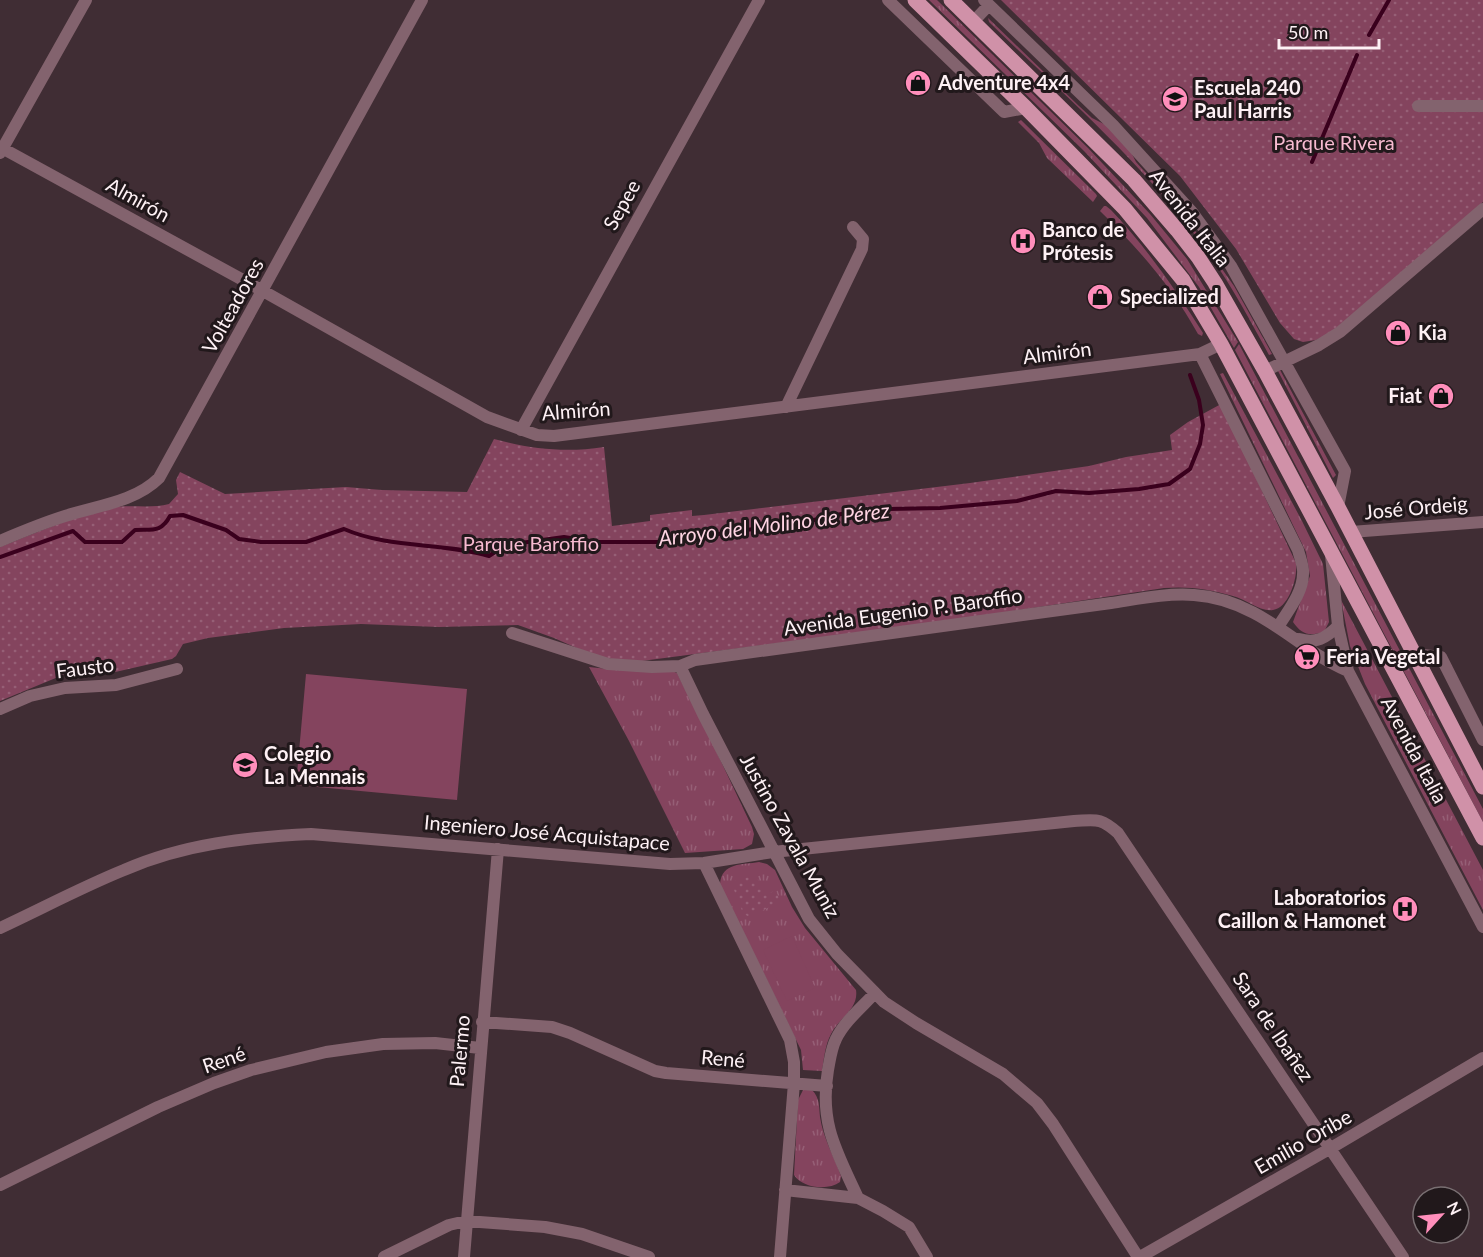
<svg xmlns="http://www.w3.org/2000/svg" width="1483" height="1257" viewBox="0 0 1483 1257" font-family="Lato,sans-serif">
	<defs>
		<pattern id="grass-tufts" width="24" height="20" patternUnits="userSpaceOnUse" patternTransform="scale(1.5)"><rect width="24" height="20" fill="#84445e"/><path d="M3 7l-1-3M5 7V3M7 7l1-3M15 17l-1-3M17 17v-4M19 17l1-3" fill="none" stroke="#965f76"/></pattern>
		<pattern id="park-dots" width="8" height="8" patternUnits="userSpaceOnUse" patternTransform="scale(1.5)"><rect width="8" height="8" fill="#84445e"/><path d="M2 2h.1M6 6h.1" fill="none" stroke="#965f76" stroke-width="1.8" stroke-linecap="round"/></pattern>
	</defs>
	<rect width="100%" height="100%" fill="#402d34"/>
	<path fill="url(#grass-tufts)" d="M929,0H937L1088,148L1150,214L1187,259L1238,342L1234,348L1199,287L1147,218L1084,151Z
		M988,18L1079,106L1092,118L1108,126L1129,148L1136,162L1186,218L1234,286L1272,354L1269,355C1251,322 1233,288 1211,257C1150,169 1066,97 989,22Z
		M1021,120L1096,194L1097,196L1093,202L1047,158L1039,143L1018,122Z
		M1104,206H1106L1111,210C1146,247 1176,290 1203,333L1202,336L1198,334C1172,287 1138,248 1100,211Z
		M1239,344L1483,809V822L1235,350Z
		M1280,370L1336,475L1333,478L1278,371Z
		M1223,373L1302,521L1323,564L1329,622L1324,632C1309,636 1302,635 1293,622L1310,576L1306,552L1220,374Z
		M1341,600L1483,870V910L1365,684L1350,646Z
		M589,667L618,670L672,671L677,673L708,734L752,827L754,834L752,844L743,849L685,853L629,741Z
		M759,862L767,864L775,870L792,907L805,928L856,990C859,1009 838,1019 831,1034C825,1045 824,1059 822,1071L803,1070L801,1050L720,884C722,862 742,865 759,862Z
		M803,1090H812C820,1098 819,1107 820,1117C823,1138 834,1156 841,1176L840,1182C828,1191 802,1188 794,1175L798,1100Z"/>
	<path fill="url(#park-dots)" d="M1001,0H1483V202L1330,334L1316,340L1303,342L1294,339L1280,323L1236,249L1180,176Z
		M1221,404L1296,563C1298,577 1289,608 1273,610C1260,612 1246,599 1233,596C1210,589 1188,586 1164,588L940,622L634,662L597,657L554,638L518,625L439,627L361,624L284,628L208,638L183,644L176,656L172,659L111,673L90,671L63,675L0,701V547C35,533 72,517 109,508C129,504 151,509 169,504L178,494L176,480L180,472L225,494L346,487L382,490L467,492L494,439C532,449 565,453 604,447L612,526L650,521V515L692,510V516L704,515L970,483L1089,466L1126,457L1172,450L1170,435L1188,422Z
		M748,877L759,880L763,896L776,890L780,902L749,917L743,913L731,882Z"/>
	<path fill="#84445e" d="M306,674L467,689L457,800L296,785Z
		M792,936L815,988L787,1001L763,950Z"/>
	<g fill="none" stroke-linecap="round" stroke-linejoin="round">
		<path stroke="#3a001d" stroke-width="4" d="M1369,35L1389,0
			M1312,162L1357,55
			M0,557L73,531L85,542H122L135,530C152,529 161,533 170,516L183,515L226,530L239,539L261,542H306L344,529C390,549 442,542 489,556L506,545L564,537L596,542H662L809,521L846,513H874L888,509L940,508L1017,501L1056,491L1089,493L1139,489L1169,484L1190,469L1200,444L1203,425L1199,400L1190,375"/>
		<path stroke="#83636e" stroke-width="12" d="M888,0L1004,112L1026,108
			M984,0L1113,125L1192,212L1231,266L1345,471L1338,507
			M973,22L989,5
			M1418,106H1483
			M0,147L263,291L487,417L537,435L554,436L1200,354L1221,344
			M0,153L86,0
			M1200,354L1298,550C1300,558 1304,567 1303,574C1303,593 1287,612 1278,627
			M1265,371L1319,345L1340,332L1483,209
			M786,407L862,249L863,239L853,227
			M521,430L759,0
			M1351,532L1483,522
			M0,541C21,532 43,523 65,516C96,506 135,502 159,478L422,0
			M1331,555L1338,626L1348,671L1483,927
			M512,633L608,664L652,667L680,666L695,660L1111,603C1138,599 1166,593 1194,595C1242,598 1278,627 1316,654C1326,660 1337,666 1348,671
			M1299,639C1316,644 1326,638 1338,626
			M1414,654L1441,657L1483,740
			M680,666L703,714L809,919L837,954L884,1002L916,1023L1003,1074L1037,1103L1053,1124L1138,1257
			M0,709L30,696L65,688L116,685L177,669
			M704,863L790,1040L794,1062V1083L780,1257
			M0,928C41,909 82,887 124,870C183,844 248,837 311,834L670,864L704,863L773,852L1074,821C1096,820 1100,817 1118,833L1403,1257
			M482,1022L552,1027L570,1033L655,1071L666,1073L827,1086
			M0,1185L158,1107L214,1083L251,1070L326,1052L383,1044L435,1043L480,1048
			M785,1190L858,1198L883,1211L909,1227L927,1257
			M858,1198C837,1152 819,1124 828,1070C830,1060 831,1049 836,1039C844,1022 862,1007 875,993
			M384,1257L449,1225L466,1221L545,1227L582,1234L649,1257
			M464,1257L498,849
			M1140,1257L1331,1148L1483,1058"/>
		<path stroke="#d091a8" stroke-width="15" d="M915,0L1026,108L1125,209L1183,280L1221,344L1483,838
			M951,0L1134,180L1177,230L1198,257L1215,283L1265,371L1338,507L1483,787"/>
	</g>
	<defs>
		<g id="shop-disc" transform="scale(1.35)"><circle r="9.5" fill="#ff8ebb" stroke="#21181b"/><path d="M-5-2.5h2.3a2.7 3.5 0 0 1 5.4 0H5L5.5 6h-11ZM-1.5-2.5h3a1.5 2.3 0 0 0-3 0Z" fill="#111"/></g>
		<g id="school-disc" transform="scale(1.35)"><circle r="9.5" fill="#ff8ebb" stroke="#21181b"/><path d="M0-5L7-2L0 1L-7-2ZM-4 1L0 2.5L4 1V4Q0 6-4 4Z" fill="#111"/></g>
		<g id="hospital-disc" transform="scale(1.35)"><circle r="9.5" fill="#ff8ebb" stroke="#21181b"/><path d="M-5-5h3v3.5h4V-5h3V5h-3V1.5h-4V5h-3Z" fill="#111"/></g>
		<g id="supermarket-disc" transform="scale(1.35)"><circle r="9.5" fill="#ff8ebb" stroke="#21181b"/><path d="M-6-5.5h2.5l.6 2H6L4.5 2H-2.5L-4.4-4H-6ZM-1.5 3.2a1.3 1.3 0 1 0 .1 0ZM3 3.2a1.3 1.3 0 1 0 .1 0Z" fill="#111"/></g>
	</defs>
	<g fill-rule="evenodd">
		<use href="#shop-disc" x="918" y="83"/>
		<use href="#school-disc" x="1175" y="99"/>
		<use href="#hospital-disc" x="1023" y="241"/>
		<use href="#shop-disc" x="1100" y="297"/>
		<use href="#shop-disc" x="1398" y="333"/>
		<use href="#shop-disc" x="1441" y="396"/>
		<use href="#supermarket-disc" x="1307" y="657"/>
		<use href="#school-disc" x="245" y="765"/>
		<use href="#hospital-disc" x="1405" y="909"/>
	</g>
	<g text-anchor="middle" stroke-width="6" stroke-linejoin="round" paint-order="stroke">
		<g font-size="20" font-weight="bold" fill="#fef1f5" stroke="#21181b" text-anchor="start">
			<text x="938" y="90">Adventure 4x4</text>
			<text x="1194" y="95">Escuela 240<tspan x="1194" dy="23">Paul Harris</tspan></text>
			<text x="1042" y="237">Banco de<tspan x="1042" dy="23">Prótesis</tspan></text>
			<text x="1120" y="304">Specialized</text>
			<text x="1418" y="340">Kia</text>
			<text x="1422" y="403" text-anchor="end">Fiat</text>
			<text x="1326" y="664">Feria Vegetal</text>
			<text x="264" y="761">Colegio<tspan x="264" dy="23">La Mennais</tspan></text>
			<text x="1386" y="905" text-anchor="end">Laboratorios<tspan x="1386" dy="23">Caillon &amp; Hamonet</tspan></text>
		</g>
		<g font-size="20" fill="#f7bad0" stroke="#21181b">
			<text x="1334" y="150">Parque Rivera</text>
			<text x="531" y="551">Parque Baroffio</text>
		</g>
		<g font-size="20" fill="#fef1f5" stroke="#21181b">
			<text transform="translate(138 200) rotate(29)" y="7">Almirón</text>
			<text transform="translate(622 205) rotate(-61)" y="7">Sepee</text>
			<text transform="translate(1190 218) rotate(52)" y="7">Avenida Italia</text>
			<text transform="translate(233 306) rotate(-61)" y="7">Volteadores</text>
			<text transform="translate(1057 353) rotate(-7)" y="7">Almirón</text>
			<text transform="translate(576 411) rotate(-4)" y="7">Almirón</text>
			<text transform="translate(1416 508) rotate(-5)" y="7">José Ordeig</text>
			<text transform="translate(903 612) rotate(-8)" y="7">Avenida Eugenio P. Baroffio</text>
			<text transform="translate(85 668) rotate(-7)" y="7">Fausto</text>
			<text transform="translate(1414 750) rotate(62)" y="7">Avenida Italia</text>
			<text transform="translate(547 833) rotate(5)" y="7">Ingeniero José Acquistapace</text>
			<text transform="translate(790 836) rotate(61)" y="7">Justino Zavala Muniz</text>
			<text transform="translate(1273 1027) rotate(56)" y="7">Sara de Ibañez</text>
			<text transform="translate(460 1051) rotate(-85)" y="7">Palermo</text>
			<text transform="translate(723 1059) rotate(5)" y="7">René</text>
			<text transform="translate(224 1060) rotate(-19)" y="7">René</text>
			<text transform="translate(1303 1142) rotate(-30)" y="7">Emilio Oribe</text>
		</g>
		<g font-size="21" font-style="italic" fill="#ffd4e3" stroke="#21181b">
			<text transform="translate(774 525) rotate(-7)" y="7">Arroyo del Molino de Pérez</text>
		</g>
	</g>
	<g transform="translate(1441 1215) rotate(63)"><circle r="28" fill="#21181b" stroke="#796f72" stroke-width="1.5"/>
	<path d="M0-4.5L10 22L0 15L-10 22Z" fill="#ff8ebb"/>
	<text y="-9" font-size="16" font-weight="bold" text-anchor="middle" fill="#fef1f5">N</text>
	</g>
	<path d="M1279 39v9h100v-9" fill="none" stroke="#fef1f5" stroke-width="3"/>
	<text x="1288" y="39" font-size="18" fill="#fef1f5" stroke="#21181b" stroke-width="4.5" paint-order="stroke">50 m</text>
</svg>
